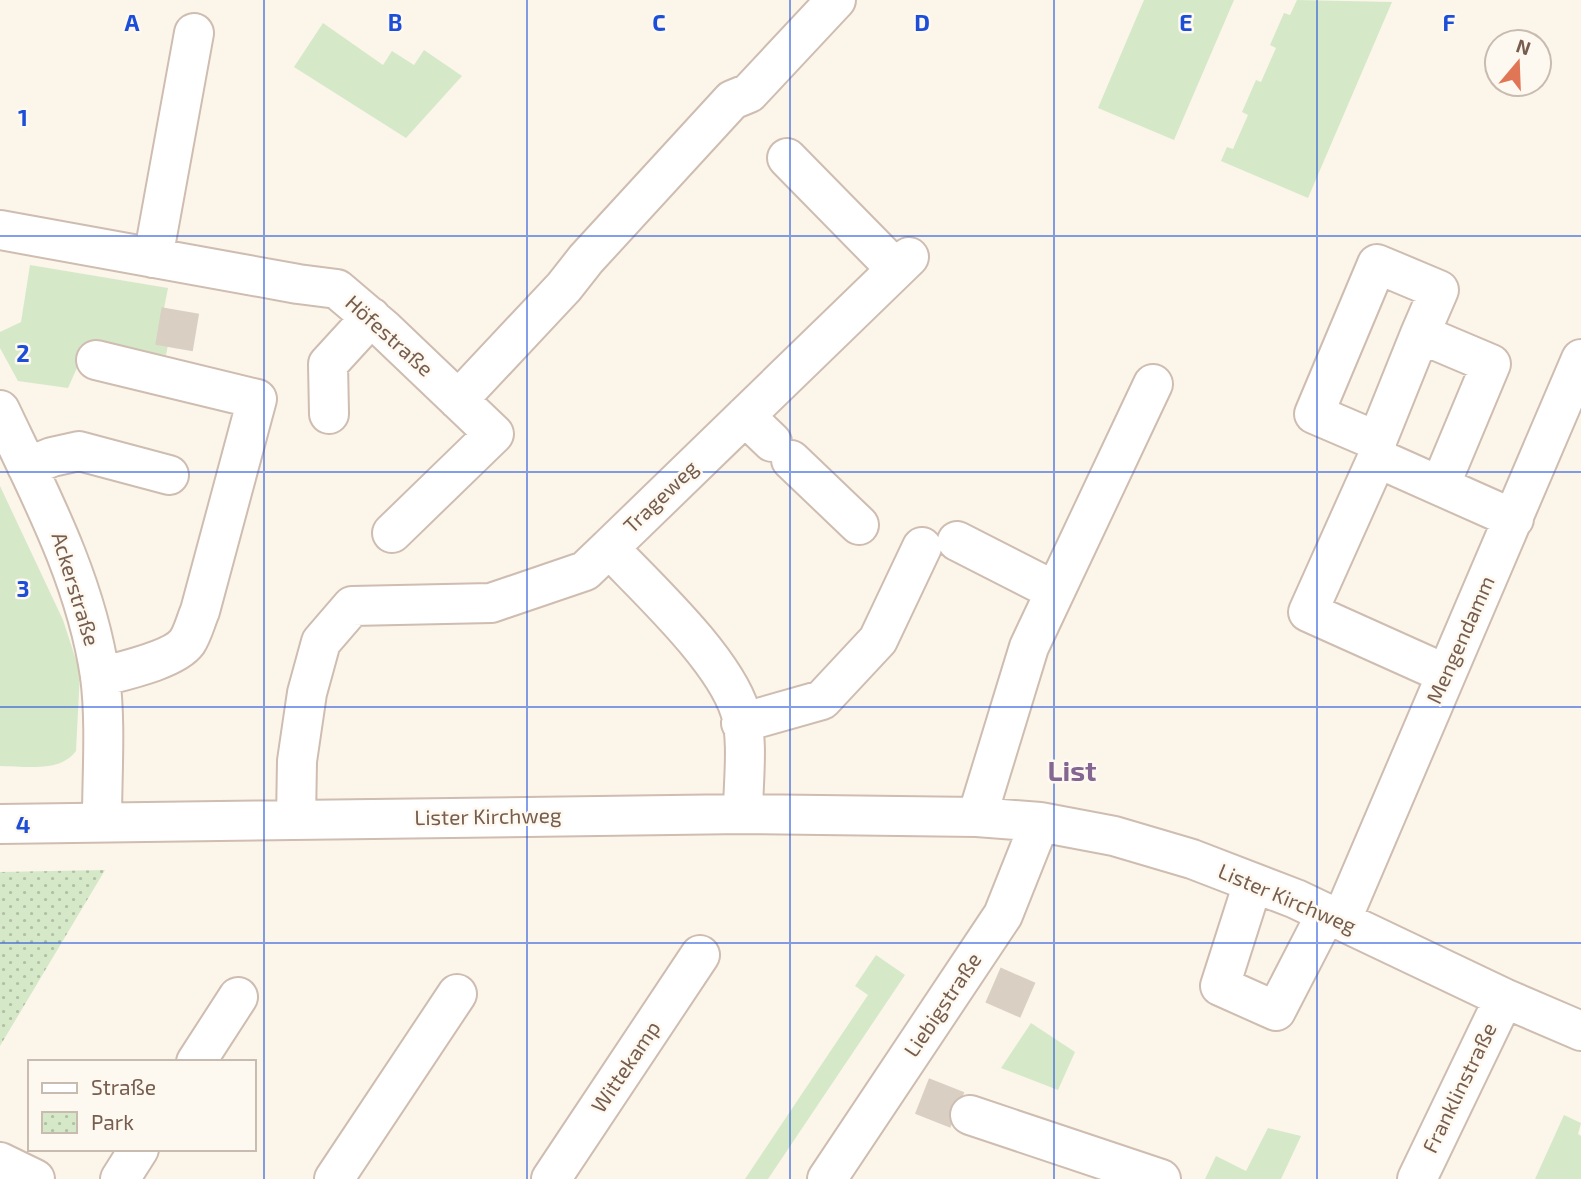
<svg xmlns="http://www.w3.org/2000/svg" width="1581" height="1179" viewBox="0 0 1581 1179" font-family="'Exo 2',sans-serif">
	<defs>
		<pattern id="park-dots" width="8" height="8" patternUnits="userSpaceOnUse" patternTransform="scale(1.75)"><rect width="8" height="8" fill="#d5e9c8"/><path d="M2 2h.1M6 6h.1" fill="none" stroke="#b1c0a5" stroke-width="1.8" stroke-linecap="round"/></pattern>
	</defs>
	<rect width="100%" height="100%" fill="#fcf5ea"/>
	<path fill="#d5e9c8" d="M1144,0H1234L1174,140L1098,108Z
		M1297,0L1392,2L1308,198L1221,161L1227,147L1233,149L1248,115L1242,112L1256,80L1261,82L1276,48L1270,45L1284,13L1290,15Z
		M323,23L383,65L392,51L414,65L424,50L462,76L406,138L294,67Z
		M30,265L168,288L162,319L168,321L165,333L170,335L166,355L88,343L68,388L18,381L0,348V332L21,322Z
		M0,486L63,620L80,672L76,751C60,773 25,766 0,766Z
		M876,955L905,975L768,1179H745L868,995L855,986Z
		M1031,1023L1075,1052L1058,1090L1001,1068Z
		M1564,1115L1581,1123L1578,1134L1581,1136V1179H1535Z
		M1268,1128L1301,1136L1281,1179H1205L1216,1156L1246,1171Z"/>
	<path fill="url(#park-dots)" d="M105,870L0,1046V872Z"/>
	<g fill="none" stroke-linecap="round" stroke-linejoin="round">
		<path stroke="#dacfc3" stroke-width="38" stroke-dasharray="38 19" stroke-linecap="butt" d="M174,348L183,295
			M993,985L1041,1006
			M922,1096L970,1115"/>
		<g stroke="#cebdb0" stroke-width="42">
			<path id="minor" d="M787,158L896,269
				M0,230L298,284L337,289L384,329L494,434L392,533
				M153,258L194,33
				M96,360L257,399L200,611C196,620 193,633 187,642C174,660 122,671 100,677
				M458,400L564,287L586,259L732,100L749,93L836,0
				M0,410C41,496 86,581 100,676C106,723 102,774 102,821
				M329,414L328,364L371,317
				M745,416L772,442
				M1377,441L1420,334
				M1377,458V441L1314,414L1377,264L1439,290L1420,334L1491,364L1440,486
				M791,460L859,525
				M27,467L52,457L79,451L169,475
				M957,541L1055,591
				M1446,674L1308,612L1377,458L1514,519
				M741,723L822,700L878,640L922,547
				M743,814C743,783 749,740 740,711C723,658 648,589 609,548L909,257
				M977,817L1029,647L1153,384
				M296,820L297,761L307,693L321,642L352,606L491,603L585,571L609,548
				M0,824L743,814L977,817L1040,822L1114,836L1192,859L1296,899L1504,998L1581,1031
				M1253,883L1220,986L1276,1011L1326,914
				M1341,921L1581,359
				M196,1062L238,997
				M970,1115L1161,1179
				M0,1162L35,1179
				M120,1179L139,1149
				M334,1179L457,994
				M551,1179L700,955
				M827,1179L1003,915L1040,822
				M1417,1179L1504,998"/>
		</g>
		<use href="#minor" stroke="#fff" stroke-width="38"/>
	</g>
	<path fill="none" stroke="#1d4ed8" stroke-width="2" stroke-opacity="0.55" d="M264,0V1179M527,0V1179M790,0V1179M1054,0V1179M1317,0V1179M0,236H1581M0,472H1581M0,707H1581M0,943H1581"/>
	<g text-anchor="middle" stroke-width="5" stroke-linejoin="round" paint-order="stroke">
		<g font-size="21" fill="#765d4e" stroke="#fef9f0">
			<text transform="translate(389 336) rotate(42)" y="7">Höfestraße</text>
			<text transform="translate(661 497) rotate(-44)" y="7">Trageweg</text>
			<text transform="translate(75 589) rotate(73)" y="7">Ackerstraße</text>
			<text transform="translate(1461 640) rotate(-66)" y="7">Mengendamm</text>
			<text transform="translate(488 817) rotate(-1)" y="7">Lister Kirchweg</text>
			<text transform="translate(1287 899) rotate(23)" y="7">Lister Kirchweg</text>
			<text transform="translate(943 1005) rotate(-56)" y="7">Liebigstraße</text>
			<text transform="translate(626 1067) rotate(-56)" y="7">Wittekamp</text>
			<text transform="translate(1460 1088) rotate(-64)" y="7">Franklinstraße</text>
		</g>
		<g font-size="28" font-weight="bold" fill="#836691" stroke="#fef9f0">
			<text x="1072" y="781">List</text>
		</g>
	</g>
	<g font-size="23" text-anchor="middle" font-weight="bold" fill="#1d4ed8" stroke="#fef9f0" stroke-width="5" stroke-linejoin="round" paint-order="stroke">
		<text x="132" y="31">A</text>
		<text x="395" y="31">B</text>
		<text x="659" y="31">C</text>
		<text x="922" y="31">D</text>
		<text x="1186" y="31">E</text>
		<text x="1449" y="31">F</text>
		<text x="23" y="126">1</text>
		<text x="23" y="362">2</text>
		<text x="23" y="597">3</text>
		<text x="23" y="833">4</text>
	</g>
	<rect x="28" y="1060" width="228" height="91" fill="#fef9f0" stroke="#c8bbaf" stroke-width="2"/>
	<rect x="42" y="1083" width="35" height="10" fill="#ffffff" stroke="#c8bbaf" stroke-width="2"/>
	<text x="91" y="1095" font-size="21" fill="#765d4e">Straße</text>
	<rect x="42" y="1112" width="35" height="21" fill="url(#park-dots)" stroke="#c8bbaf" stroke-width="2"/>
	<text x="91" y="1130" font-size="21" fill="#765d4e">Park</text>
	<g transform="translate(1518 63) rotate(19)"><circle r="33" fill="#fef9f0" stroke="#c8bbaf" stroke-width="2"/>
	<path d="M0-5L12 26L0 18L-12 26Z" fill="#e07655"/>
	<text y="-10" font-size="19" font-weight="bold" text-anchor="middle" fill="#765d4e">N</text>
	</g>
</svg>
